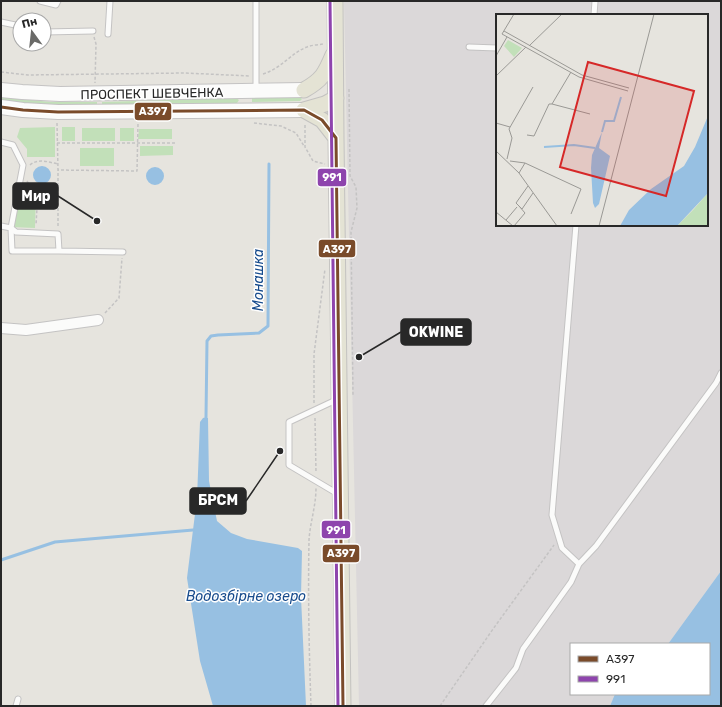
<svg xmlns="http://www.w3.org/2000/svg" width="722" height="707" viewBox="0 0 722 707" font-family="Rubik,sans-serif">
	<rect width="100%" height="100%" fill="#e6e4de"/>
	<path fill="#dbd8d9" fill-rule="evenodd" d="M344,1H721V571L668,644H571V694H615L610,706H359ZM497,15H707V225H497Z"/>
	<path fill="#c2e0b9" d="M299,96L302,99L300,101L252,102V97Z
		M1,97L51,102H97V107H73L1,102Z
		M236,98L239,100L237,103L102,107V102Z
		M55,127V157H27V149L17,137L20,128Z
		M62,127H75V141H62Z
		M82,128H115V141H82Z
		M120,128H134V141H120Z
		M139,129H172V139H138Z
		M140,146H173V155L140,156Z
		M80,148H114V166H80Z
		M18,186L36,190L35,228L11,227Z"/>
	<path fill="#97c0e2" d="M33 175a9 9 0 1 1 18 0a9 9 0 1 1-18 0Z
		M146 176a9 9 0 1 1 18 0a9 9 0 1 1-18 0Z
		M206,417L208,418L209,481L217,521L231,533L247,539L298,548L302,551L301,597L306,706H213L200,661L187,578L197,498L200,422L203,418Z
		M721,571V706H610L615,694H709V644H668Z"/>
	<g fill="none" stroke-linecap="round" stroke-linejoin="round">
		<path stroke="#97c0e2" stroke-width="3" d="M206,417L207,341L211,336L218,335L259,333L268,326L269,164
			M1,560L55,542L193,530"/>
		<g stroke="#c4c3c3" stroke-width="7">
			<path id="lane" d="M40,1L56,5L58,1
				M256,1V90
				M594,15L595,1
				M1,22L20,26
				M44,32L93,31
				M108,34L110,1
				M469,47L497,48
				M1,142L13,145L23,165L11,228L1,226
				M576,225L552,515L562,548L579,564
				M11,228L16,232L58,234L59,251L123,252
				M11,228L12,251H59
				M336,400L289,422V465L338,494
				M16,706L18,699
				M486,706L516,668L523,649L571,582L579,564L596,546L716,383L721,373"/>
		</g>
		<g stroke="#c4c3c3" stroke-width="12">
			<path id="street" d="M1,328L26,330L98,320"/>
		</g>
		<g stroke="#c4c3c3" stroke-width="16">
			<path id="secondary" d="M1,90L22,92L60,94L304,90
				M1,107L23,110L58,112L304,110"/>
		</g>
		<g stroke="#c3c2c0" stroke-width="17">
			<path id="primary" d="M335,1L336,138L343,706
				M304,90C322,80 325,74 333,55
				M304,110L322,120L336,138
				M304,110L325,104L336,98"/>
		</g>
		<path stroke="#c4c3c3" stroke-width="1.5" stroke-dasharray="3 2" stroke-linecap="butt" d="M94,37L96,44L95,83
			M1,72L28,75L185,73L250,76
			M263,74C282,68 291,53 307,47C311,45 318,45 323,44
			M349,89L350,176L356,187L357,208L351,232L353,395
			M57,123L58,170L137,171L138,123
			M254,123L281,126L296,133L304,146
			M305,125V147L313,161L325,164
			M57,143H175
			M30,165C38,158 48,162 58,164
			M27,181L30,186L38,190L36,225
			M38,190L58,187
			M58,226V170
			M105,313L119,298L122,258
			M314,403V354L325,269
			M315,418L316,473
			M311,706C309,651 308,595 309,540C310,523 316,506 316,488
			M440,706L493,629L554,545"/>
		<use href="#lane" stroke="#fbfbfa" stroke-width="5"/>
		<use href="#street" stroke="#fbfbfa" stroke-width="10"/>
		<use href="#secondary" stroke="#fbfbfa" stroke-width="14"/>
		<use href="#primary" stroke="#e4e3d4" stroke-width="15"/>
		<g stroke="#fff" stroke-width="6">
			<path id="bus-1" d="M1,107L23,110L58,112L304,110L322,120L336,138L343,706"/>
		</g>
		<g stroke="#fff" stroke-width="6">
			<path id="bus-2" d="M330,1L338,706"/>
		</g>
		<use href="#bus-1" stroke="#7a4b2a" stroke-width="3"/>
		<use href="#bus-2" stroke="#8e44ad" stroke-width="3"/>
	</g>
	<g text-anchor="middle" stroke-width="3" stroke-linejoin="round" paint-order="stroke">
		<g font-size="13" fill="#282828" stroke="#fff">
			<text transform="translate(152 93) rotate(-1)" y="5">ПРОСПЕКТ ШЕВЧЕНКА</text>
		</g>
		<g font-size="14" font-style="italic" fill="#184c8d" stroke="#fff">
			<text transform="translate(258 280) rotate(-90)" y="5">Монашка</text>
			<text x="246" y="601">Водозбірне озеро</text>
		</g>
	</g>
	<g transform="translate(496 14)">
		<rect width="212" height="212" fill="#e6e4de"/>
		<path d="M12,26L26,34L18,43L8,32ZM212,179V212H181L197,196Z" fill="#c2e0b9"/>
		<path d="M212,102V179L181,212H124L133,196L155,175L188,152L199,133ZM106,118L103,134L114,142L103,190L99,194L97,189L95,154L96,141Z" fill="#97c0e2"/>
		<path fill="none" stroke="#97c0e2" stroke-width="2" d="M106,118L109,107H118L125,83M48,133L78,131L99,134"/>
		<path fill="none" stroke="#9a9995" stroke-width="1" d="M18,0L6,20L83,63L132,77M8,17L86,61L133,74M33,32L66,0M0,42L11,23M75,58L56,90L94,100M0,62L30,33M0,109L14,113M31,121L38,122L53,90H56M0,137L23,159L61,212M11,145L16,124L13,115L37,73M14,147L29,149M23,159L29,149L85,175L75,200M32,172L20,189L26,195L37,179M0,198L17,212M10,206L21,193M18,212L29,199L23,192M103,212L158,0"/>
		<path fill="#d62828" fill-opacity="0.15" stroke="#d62828" stroke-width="2" d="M92,48L198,77L170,182L64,153Z"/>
		<rect width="212" height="212" fill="none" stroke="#282828" stroke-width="2"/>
	</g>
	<path fill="none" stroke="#282828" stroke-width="1.5" d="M97 221L58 196M359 357L401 332M280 451L246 501"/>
	<g fill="#282828" stroke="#fff" stroke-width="1.5">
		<circle cx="97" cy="221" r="4"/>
		<circle cx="359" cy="357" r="4"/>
		<circle cx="280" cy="451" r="4"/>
	</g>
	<g fill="#282828" stroke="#282828" stroke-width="1.5">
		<rect x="13" y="183" width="45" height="26" rx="4"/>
		<rect x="401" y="319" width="70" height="26" rx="4"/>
		<rect x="190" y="488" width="56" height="26" rx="4"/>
	</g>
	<g font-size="14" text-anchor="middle" font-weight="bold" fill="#fff">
		<text x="36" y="201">Мир</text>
		<text x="436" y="337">OKWINE</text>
		<text x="218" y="505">БРСМ</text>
	</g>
	<g stroke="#fff" stroke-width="1.5">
		<rect x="134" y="102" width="38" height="19" rx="4" fill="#7a4b2a"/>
		<rect x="317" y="168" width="30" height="19" rx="4" fill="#8e44ad"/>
		<rect x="318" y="239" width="38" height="19" rx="4" fill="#7a4b2a"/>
		<rect x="321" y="520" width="30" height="19" rx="4" fill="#8e44ad"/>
		<rect x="322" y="544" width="38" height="19" rx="4" fill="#7a4b2a"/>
	</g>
	<g font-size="11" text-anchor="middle" font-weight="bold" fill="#fff">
		<text x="153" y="115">А397</text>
		<text x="332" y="181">991</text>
		<text x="337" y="253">А397</text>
		<text x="336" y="534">991</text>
		<text x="341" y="557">А397</text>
	</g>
	<rect width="722" height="707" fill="none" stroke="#282828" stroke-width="4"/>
	<rect x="570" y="643" width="140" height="52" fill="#ffffff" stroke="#a9a9a9"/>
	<rect x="578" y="656" width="20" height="6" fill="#7a4b2a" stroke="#a9a9a9"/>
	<text x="606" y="663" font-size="12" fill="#282828">А397</text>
	<rect x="578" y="676" width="20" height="6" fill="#8e44ad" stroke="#a9a9a9"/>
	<text x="606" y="683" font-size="12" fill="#282828">991</text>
	<g transform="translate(32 32) rotate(345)"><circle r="19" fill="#ffffff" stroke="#a9a9a9"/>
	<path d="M0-3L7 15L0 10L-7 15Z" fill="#6a6a68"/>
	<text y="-6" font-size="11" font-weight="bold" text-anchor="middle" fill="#282828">Пн</text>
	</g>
</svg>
